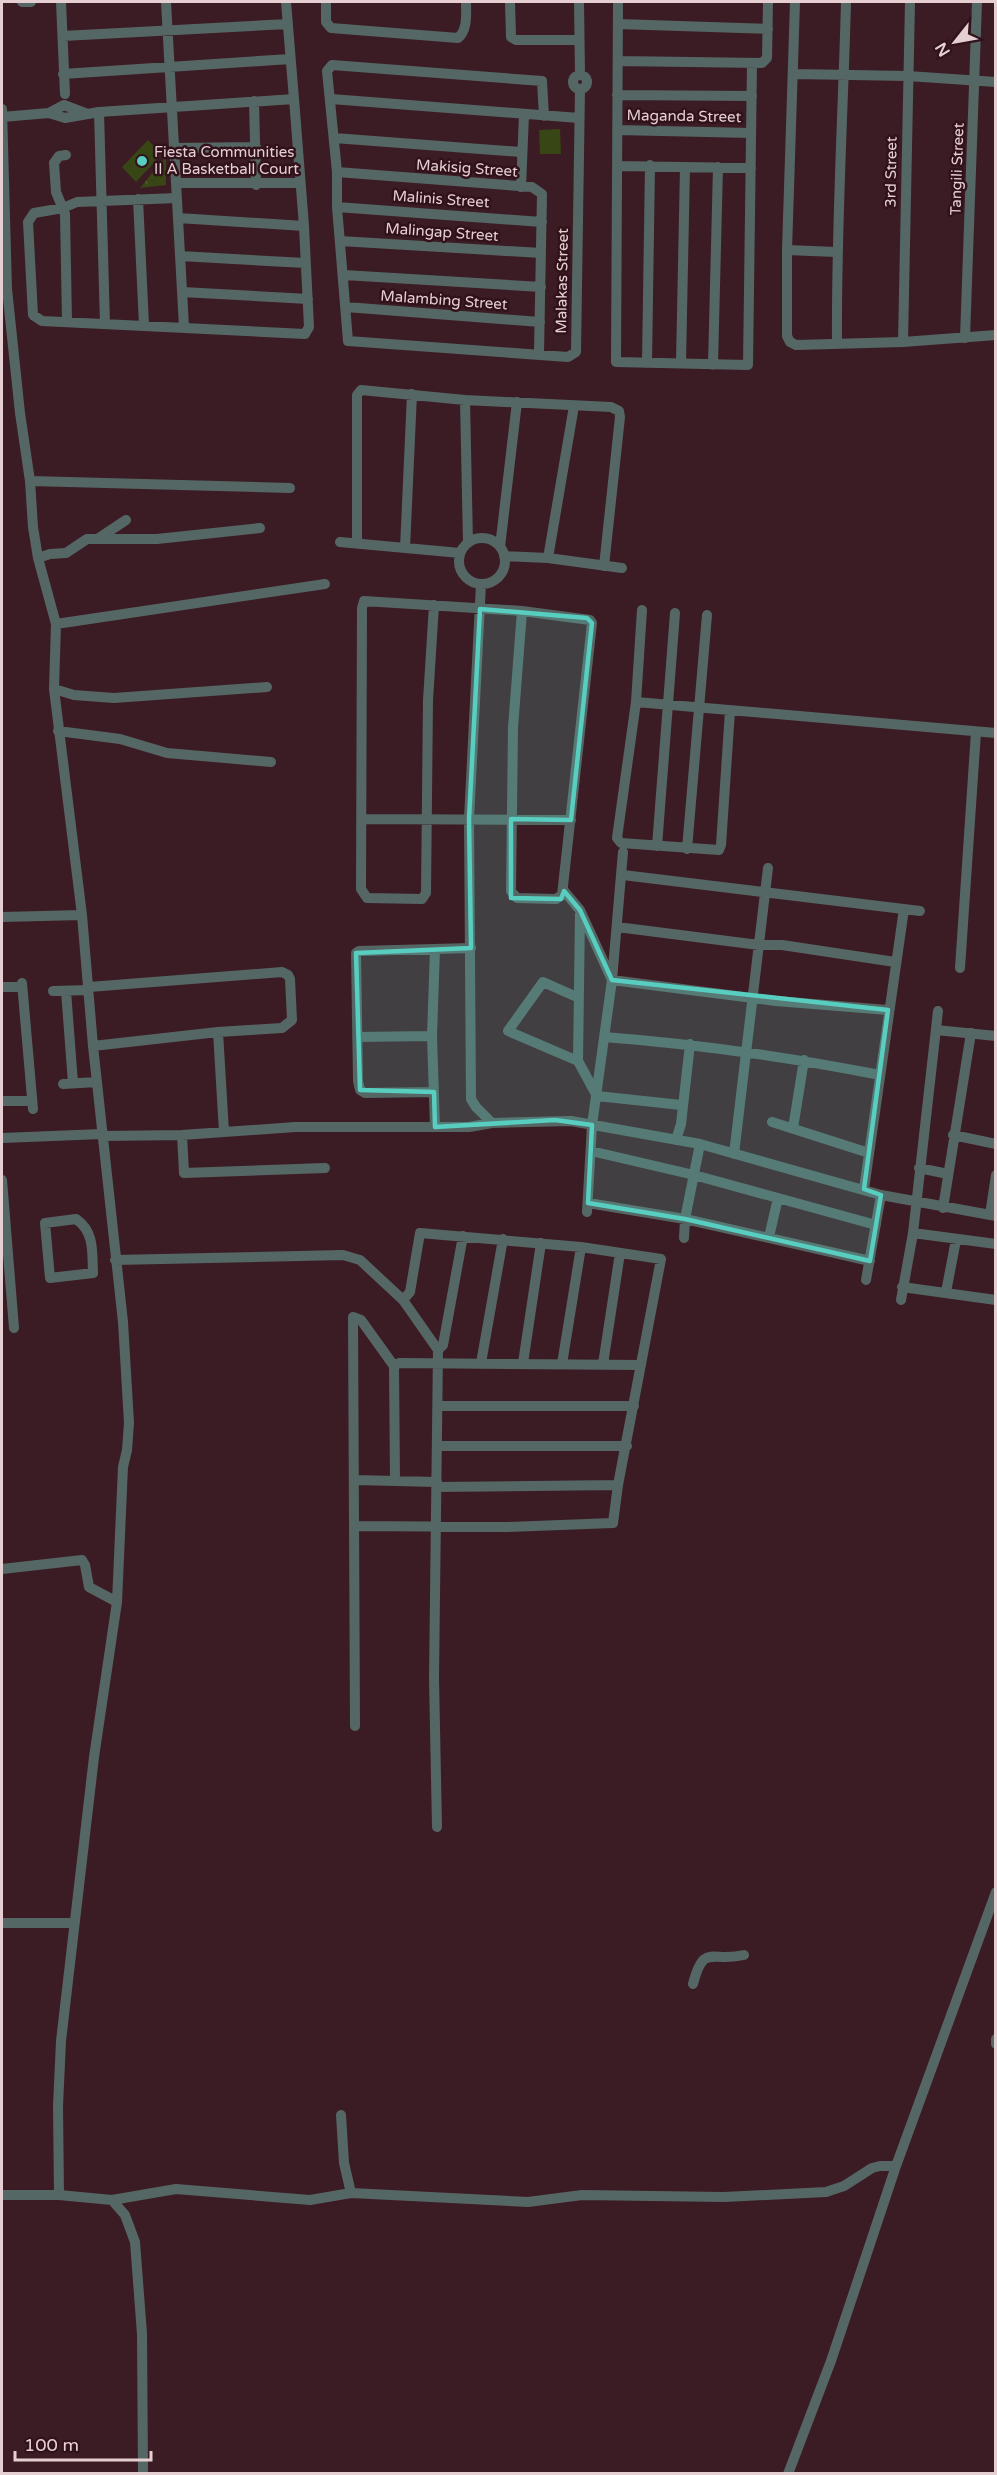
<svg xmlns="http://www.w3.org/2000/svg" width="997" height="2475" viewBox="0 0 997 2475" font-family="'Varela Round',sans-serif">
	<defs>
		<pattern id="park-crowns" width="20" height="18" patternUnits="userSpaceOnUse" patternTransform="scale(1.5)"><rect width="20" height="18" fill="#374614"/><path d="M2 6a3 3 0 1 1 6 0M12 15a3 3 0 1 1 6 0" fill="none" stroke="#546035"/></pattern>
	</defs>
	<rect width="100%" height="100%" fill="#3c1c24"/>
	<path fill="url(#park-crowns)" d="M166,156V185L140,188Z"/>
	<path fill="#374614" d="M560,129L561,154H540L539,130Z
		M148,140L162,154L136,182L122,167Z"/>
	<g fill="none" stroke-linecap="round" stroke-linejoin="round">
		<path stroke="#556764" stroke-width="10" d="M22,2H31
			M61,2L65,94
			M166,2L184,327
			M286,2L294,99
			M326,2V22L331,28L458,38C468,30 466,13 466,2
			M510,2L511,37L516,40H579
			M579,2L580,75
			M618,2L616,362L748,365L752,63
			M795,2L787,250V336L790,342L796,345L903,342L996,335
			M618,24L768,29
			M63,36L288,24
			M618,61L762,63L767,58L768,2
			M63,74L290,59
			M794,74L908,76L996,82
			M573 82a7 7 0 1 1 14 0a7 7 0 1 1-14 0Z
			M617,95L752,96
			M331,99L579,118
			M254,101L256,185
			M2,109L7,289L20,413L30,481L33,527L38,558L56,624L54,689L82,915L93,1046L123,1322L129,1423L127,1450L123,1467L117,1602L94,1757L61,2041L58,2106L59,2195
			M99,112L105,324
			M49,113L64,105L85,113
			M544,116L542,81L332,65L327,71L337,172V207L348,341L568,357L576,352L580,89
			M2,117L49,113L65,118L99,112L294,99L304,226L309,327L305,334L42,321L33,315L28,222L34,213L63,208L77,202L177,198
			M617,130L751,133
			M334,138L521,152
			M174,148L256,147
			M66,155L59,156L54,163L56,192L65,214L67,321
			M617,166L751,168
			M337,172L532,187L542,194L539,353
			M176,183H300
			M521,187L524,115
			M138,199L144,325
			M337,207L542,222
			M178,218L304,226
			M340,241L541,253
			M787,250L836,252
			M180,256L305,263
			M344,275L541,287
			M182,292L308,299
			M346,307L540,322
			M965,338L977,2
			M903,342L910,2
			M837,344C836,230 843,116 846,2
			M647,363L650,165
			M681,363L685,167
			M713,365L718,167
			M465,400L468,543
			M30,481L290,488
			M99,538L126,520
			M459 561a23 23 0 1 1 46 0a23 23 0 1 1-46 0Z
			M340,542L460,553
			M357,543V395L361,390L465,400L611,407L619,411L620,417L604,566
			M500,547L517,402
			M405,548L412,394
			M504,556L548,558L622,568
			M38,558L50,554L66,553L87,539H157L260,528
			M548,558L574,406
			M481,584L469,819L471,1099L476,1107L492,1123
			M434,605L428,700L426,893L422,899L367,898L361,889L362,608L364,601L522,611L590,620L592,623L562,895L556,899L517,898L511,891L513,728L522,611
			M642,610L636,702L617,838L621,843L719,850L721,845L730,711
			M56,624L325,584
			M54,689L74,695L114,698L267,687
			M636,702L996,733
			M58,731L120,739L167,753L271,762
			M362,819L571,820
			M657,846L675,613
			M687,849L707,615
			M623,875L920,911
			M564,891L580,910L612,980L776,1001L888,1010
			M580,913L578,1061L597,1096L681,1105
			M2,917L82,915
			M617,927L759,945H782L895,962
			M435,949L432,1036L435,1127
			M960,968L976,732
			M22,983L33,1109
			M2,987H22
			M89,987L282,972L288,975L290,979L292,1020L282,1028L218,1032L93,1046
			M53,991L89,990
			M66,991L73,1083
			M936,1030L996,1036
			M218,1032L224,1132
			M358,1037L432,1036
			M604,1037C697,1044 788,1057 880,1075
			M578,1061L508,1031L543,982L579,998
			M63,1084L97,1082
			M434,1092L365,1093L360,1090L358,1081L356,953L359,951L471,948
			M2,1101H32
			M772,1122L869,1153
			M793,1128L804,1060
			M182,1135L184,1173L325,1168
			M953,1135L996,1144
			M103,1136L182,1135L295,1127H469L492,1123L571,1121L700,1144L881,1195L996,1216
			M2,1138L102,1134
			M676,1140L681,1124L690,1044
			M591,1151L694,1175L876,1225
			M734,1154L768,868
			M919,1168L948,1174
			M2,1180L14,1328
			M864,1189L904,909
			M588,1203L685,1219L870,1261
			M943,1208L971,1033
			M587,1212L592,1125L612,980L623,852
			M990,1215L996,1175
			M76,1219C95,1232 92,1253 93,1273L50,1278L45,1223Z
			M913,1233L996,1244
			M769,1237L778,1198
			M684,1238L685,1219L700,1144
			M115,1260L343,1255L360,1260L403,1300L438,1350L434,1678L437,1827
			M866,1280L881,1195
			M902,1287L996,1300
			M946,1292L956,1240
			M901,1300L913,1233L938,1011
			M438,1350L443,1345L463,1236
			M481,1363L503,1239
			M523,1363L541,1243
			M562,1364L581,1247
			M603,1364L620,1253
			M394,1366L399,1363L641,1365
			M438,1406H634
			M437,1446H627
			M355,1480L437,1482
			M437,1487L618,1485
			M355,1526L507,1527L613,1523L618,1485L661,1259L581,1247L420,1233L410,1292L403,1300
			M2,1569L82,1560L85,1565L89,1587L117,1602
			M355,1726L353,1317L361,1320L394,1366L395,1480
			M2,1923H74
			M693,1984C704,1942 712,1963 744,1955
			M996,2039V2044
			M341,2115L344,2163L351,2193
			M2,2195H59L112,2200L176,2189L310,2200L351,2193L528,2202L582,2195L724,2197L826,2192L844,2186L872,2168L880,2166H896
			M112,2200L125,2215L135,2242L142,2334L143,2474
			M788,2474L831,2361L896,2166L996,1892"/>
	</g>
	<path fill="#58cec0" fill-opacity="0.2" stroke="#58cec0" stroke-width="4.5" stroke-linejoin="round" d="M480,609L587,618L592,623L571,820L511,819V898L561,899L564,891L580,910L612,980L888,1010L864,1189L881,1195L870,1261L685,1219L588,1203L592,1125L555,1120L435,1127L434,1092L360,1090L356,953L471,948L469,819Z"/>
	<circle fill="#58cec0" stroke="#31121b" stroke-width="2" cx="142" cy="161" r="6"/>
	<g text-anchor="middle" stroke-width="5" stroke-linejoin="round" paint-order="stroke">
		<g font-size="15" fill="#e5cfd3" stroke="#31121b">
			<text transform="translate(684 116) rotate(1)" y="5">Maganda Street</text>
			<text transform="translate(467 168) rotate(4)" y="5">Makisig Street</text>
			<text transform="translate(957 169) rotate(-88)" y="5">Tangili Street</text>
			<text transform="translate(891 172) rotate(-89)" y="5">3rd Street</text>
			<text transform="translate(441 199) rotate(4)" y="5">Malinis Street</text>
			<text transform="translate(442 232) rotate(4)" y="5">Malingap Street</text>
			<text transform="translate(562 281) rotate(-89)" y="5">Malakas Street</text>
			<text transform="translate(444 300) rotate(4)" y="5">Malambing Street</text>
		</g>
		<g font-size="15" fill="#e5cfd3" stroke="#31121b" text-anchor="start">
			<text x="154" y="157">Fiesta Communities<tspan x="154" dy="17">II A Basketball Court</tspan></text>
		</g>
	</g>
	<rect width="997" height="2475" fill="none" stroke="#e5cfd3" stroke-width="6"/>
	<g transform="translate(955 42) rotate(239)" stroke="#31121b" stroke-width="4.5" paint-order="stroke">
	<path d="M0-4.5L10 22L0 15L-10 22Z" fill="#e5cfd3"/>
	<text y="-9" font-size="16" font-weight="bold" text-anchor="middle" fill="#e5cfd3">N</text>
	</g>
	<path d="M15 2451v9h136v-9" fill="none" stroke="#e5cfd3" stroke-width="3"/>
	<text x="24" y="2451" font-size="18" fill="#e5cfd3" stroke="#31121b" stroke-width="4.5" paint-order="stroke">100 m</text>
</svg>
